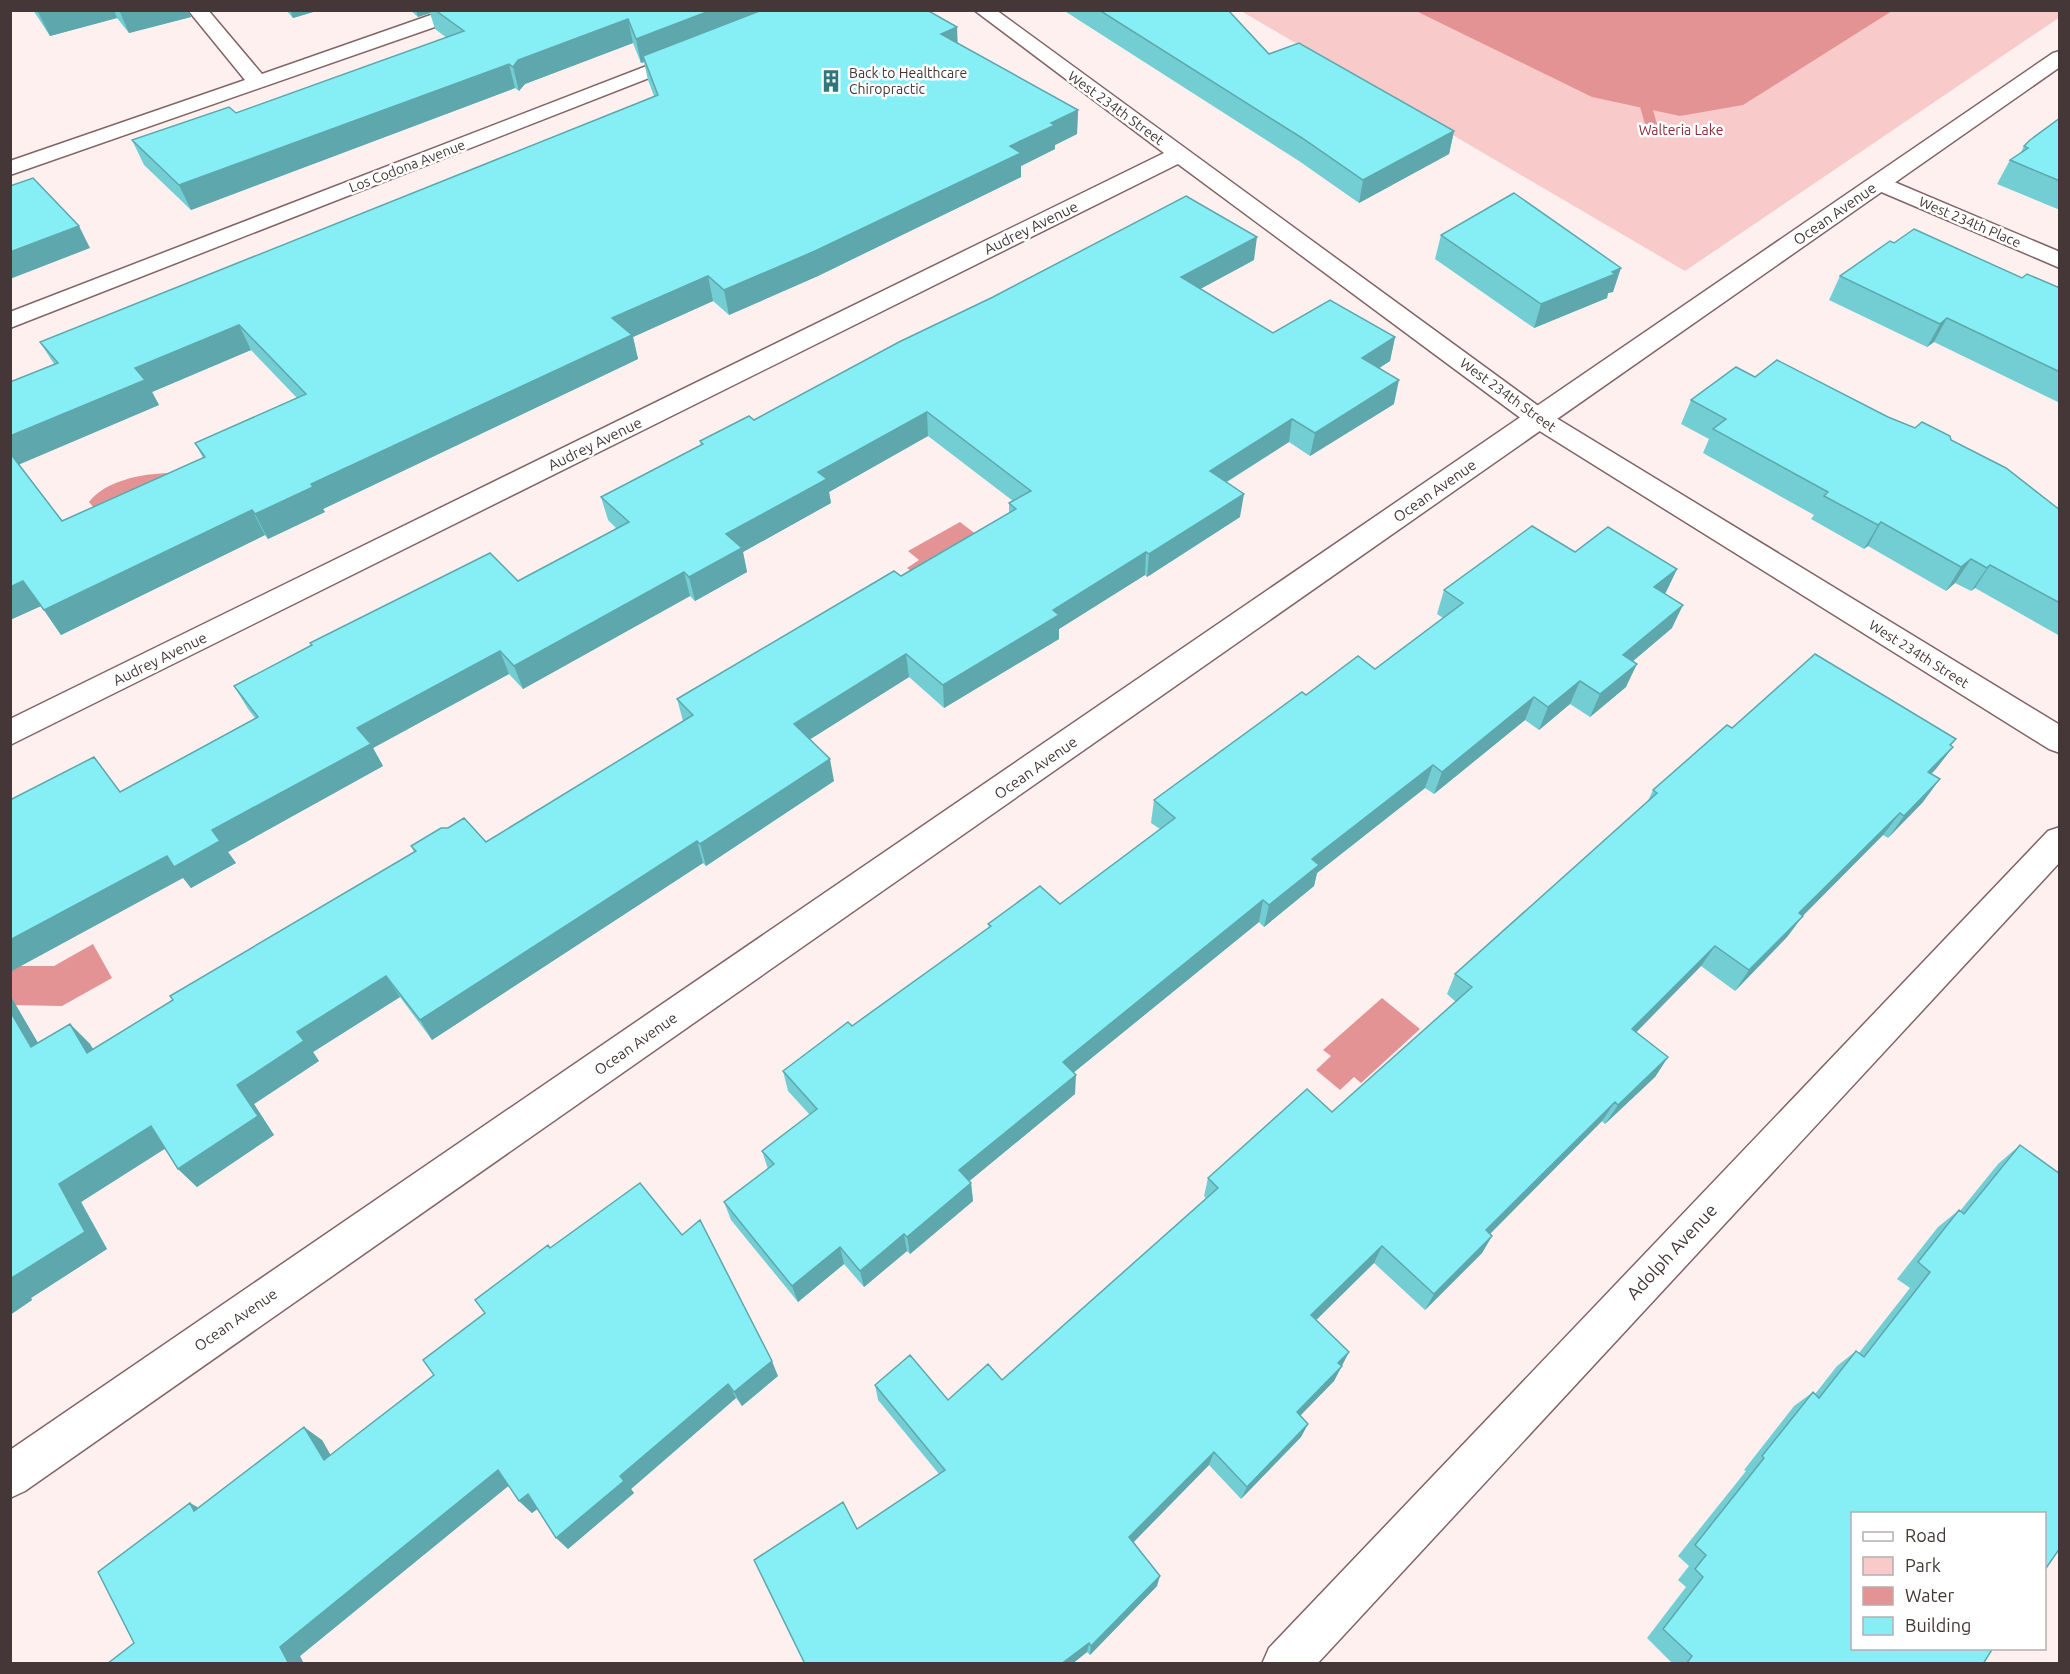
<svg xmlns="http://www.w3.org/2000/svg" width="2070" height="1674" viewBox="0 0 2070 1674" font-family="Ubuntu,sans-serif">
	<rect width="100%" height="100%" fill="#fff0f0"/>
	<path fill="#f8caca" d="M2059,10L2060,17L1685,271L1241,11Z"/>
	<path fill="#e49395" d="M1416,11L1892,10V11L1743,105L1680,116L1592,97Z
		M168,473L95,509L89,502C106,480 142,474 168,473Z
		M960,522L985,541L923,579L907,568L919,560L908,551Z
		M93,944L112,978L62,1006L11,1005V966H54Z
		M1382,998L1420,1029L1361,1083L1354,1077L1340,1090L1316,1070L1331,1056L1323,1050Z"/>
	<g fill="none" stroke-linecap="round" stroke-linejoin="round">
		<path fill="#e49395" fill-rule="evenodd" d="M1640,83L1646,86L1659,131L1657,133L1647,131L1634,86Z"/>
		<g stroke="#836465" stroke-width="3">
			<path id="lane" d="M188,10H208L262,74L445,10H474L472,14L10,175V161L245,80Z"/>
		</g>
		<g stroke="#836465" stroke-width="3">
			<path id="street" d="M974,10H996L1548,413L2060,725V753L2049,749L1530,425L1178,164L10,745V719L1164,153Z
				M688,50L695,52L698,56L695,60L10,328V312Z
				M1880,176L2060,252V268L1872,188L1869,183L1872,178Z
				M2060,827V862L1317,1664H1262L1269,1648L2048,831Z"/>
		</g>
		<g stroke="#836465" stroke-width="3">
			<path id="secondary" d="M2060,51V67L25,1491L10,1498V1450L2053,53Z"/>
		</g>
		<use href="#lane" fill="#fff" fill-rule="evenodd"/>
		<use href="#street" fill="#fff" fill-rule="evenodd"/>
		<use href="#secondary" fill="#fff" fill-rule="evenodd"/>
	</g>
	<path fill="#73ced3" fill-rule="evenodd" d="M33,10H188L191,17L129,33L117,18L50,36Z
		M286,10H320L293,18Z
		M410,10H927L957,43L1078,110L1077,134L1055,145V149L1021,166V177L818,276L729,315L713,301L633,337L638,359L323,509L325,512L268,539L265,535L61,635L41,606L10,620V382L54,364L40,342L654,96L648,80L644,62L641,63L633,43L525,84L519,91L515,88L191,210L144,165L132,140L236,113L447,38L435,29L430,13L418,17ZM251,350L297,398L195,443L203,458L62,521L19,464L159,405L152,392Z
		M1063,10H1228L1269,54L1454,131L1449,154L1359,203L1299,161Z
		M2060,118V210L1997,184L2010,160L2020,154L2024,146Z
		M1441,235L1613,292L1608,293L1607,298L1534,328L1435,259Z
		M1894,243L2060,288V403L1934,342L1927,347L1829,300L1840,276Z
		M1254,260L1200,289L1273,333L1395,337L1390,361L1379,368L1394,404L1310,456L1289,442L1227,482L1240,517L1147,577L1145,575L1059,629V639L944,708L909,677L810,739L834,781L706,866L703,863L432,1040L400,997L313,1052L319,1061L254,1104L274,1135L197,1187L178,1169L165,1148L81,1202L107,1249L31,1298L32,1300L10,1315V995L38,1043L70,1024L90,1044L93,1049L414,852L411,846L486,842L683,721L677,699L901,576L1009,513V503L1013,501L928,436L829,492L831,503L743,552L747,572L695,601L690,596L523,689L509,674L373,748L383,766L228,852L236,863L191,888L121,791L255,718L248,709L234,686L311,646L310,643L518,581L617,529L608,520L601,497L701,445L700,441L754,420Z
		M1755,377L1888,417L1915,428L1951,440L2060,510V636L1975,588L1971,591L1955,583L1946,591L1868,546L1864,549L1811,519L1814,515L1703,453L1709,439L1681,424L1691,400Z
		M1575,552L1677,569L1665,594L1672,628L1633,661L1626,687L1590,717L1570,704L1539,730L1525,720L1434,794L1425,788L1317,873L1314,886L1264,927L1259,922L1073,1073L1075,1094L969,1181L971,1183L973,1201L910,1254L907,1251L864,1287L844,1264L798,1302L731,1220L724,1202L768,1169L762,1151L810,1115L788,1091L783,1071L852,1026L989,928L988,924L1060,904L1160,829L1151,823L1154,800L1306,695L1375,669L1443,618L1437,614L1444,590Z
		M1732,728L1951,746L1953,747L1931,774L1923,802L1888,838L1883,835L1802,916L1787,937L1735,991L1701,966L1636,1032L1668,1057L1655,1077L1605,1124L1602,1121L1490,1234L1492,1236L1482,1253L1425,1310L1374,1263L1316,1320L1349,1352L1334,1381L1300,1416L1308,1424L1301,1437L1241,1499L1209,1465L1133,1542L1157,1586L1090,1655L1087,1652L1072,1664H805L857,1529L939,1474L878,1400L875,1385L948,1400L1002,1380L1206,1198L1204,1196L1208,1178L1332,1112L1456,1002L1447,994L1455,974L1647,803L1653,790Z
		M2020,1145L1983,1664H1673L1647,1638L1686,1587L1678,1580L1689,1566L1678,1556L1746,1471L1744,1470L1794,1406L1813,1392L1815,1394L1837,1366L1856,1351L1859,1353L1910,1288L1897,1279L1938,1227L1959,1210L1960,1211L1998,1164Z
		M550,1248L778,1376L742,1406L736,1398L631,1489L634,1493L568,1549L537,1509L532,1513L519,1501L509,1485L300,1656L304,1664H107L134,1643L190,1503L198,1508L322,1440L330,1455L434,1375L485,1313Z"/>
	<path fill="#5ea7ac" d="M45,10H114L117,18L50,36L38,12Z
		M119,10H188L191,17L129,33Z
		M290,10H320L293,18Z
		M416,10H430V13L418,17Z
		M712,10H777L643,56L644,62L641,63L636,39Z
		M628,19L633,43L525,84L519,91L513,67L518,60Z
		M957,27L958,51L941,34Z
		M509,64L515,88L191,210L179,185Z
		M1078,110L1077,134L1055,145V149L1021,166V177L818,276L729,315L724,290L1010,146L1051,123Z
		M1454,131L1449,154L1359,203L1363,180Z
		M79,226L90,248L10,279V252Z
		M1257,237L1254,260L1178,301L1181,277Z
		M1621,268L1613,292L1608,293L1607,298L1534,328L1541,304Z
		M708,276L713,301L633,337L638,359L323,509L325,512L268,539L255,514L612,318Z
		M1947,318L1934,342L1927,347L1940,324Z
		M239,325L251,350L152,392L159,405L18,465L10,454V436L135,368Z
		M1395,337L1390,361L1358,382L1362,358Z
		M1399,380L1394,404L1310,456L1315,433Z
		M927,412L928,436L829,492L831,503L743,552L747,572L695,601L689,577L726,534L818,472Z
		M1292,419L1289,442L1207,494L1210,471Z
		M1244,494L1240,517L1147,577L1149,554Z
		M252,510L265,535L61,635L44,610Z
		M1881,522L1868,546L1864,549L1878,525Z
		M1146,552L1145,575L1059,629V639L944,708L943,685L1053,610Z
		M1971,559L1955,583L1946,591L1961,567Z
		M1990,565L1975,588L1971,591L1987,568Z
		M1677,569L1666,592L1644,611L1654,587Z
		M684,572L690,596L523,689L514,666Z
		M23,581L41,606L10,620V587Z
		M1683,605L1672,628L1613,678L1623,655Z
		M500,651L509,674L373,748L383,766L228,852L236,863L191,888L183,878L10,972V940L212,830L357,728Z
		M906,654L909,677L798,747L794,724Z
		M1637,664L1626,687L1590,717L1600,694Z
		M1580,681L1570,704L1539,730L1548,707Z
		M1534,697L1525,720L1434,794L1442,772Z
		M1956,739L1941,759L1953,747L1936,769L1911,794L1928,772Z
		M830,759L834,781L706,866L700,844Z
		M1433,765L1425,788L1317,873L1314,886L1264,927L1269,905L1312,859Z
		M1940,779L1923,802L1888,838L1904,816Z
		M1900,813L1883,835L1784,935L1799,913Z
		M697,841L703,863L432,1040L420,1020Z
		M1263,900L1259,922L1062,1082L1063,1062Z
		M1803,916L1787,937L1735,991L1749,970Z
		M1715,946L1701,966L1620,1049L1632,1029Z
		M386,976L400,997L313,1052L319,1061L254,1104L274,1135L197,1187L178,1169L237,1085L297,1032Z
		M10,995L52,1067L31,1047L10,1011Z
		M70,1024L90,1044L107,1072L87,1053Z
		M1668,1057L1655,1077L1605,1124L1618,1105Z
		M1076,1075L1075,1094L961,1188L959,1170Z
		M1615,1102L1602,1121L1476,1248L1486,1230Z
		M151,1126L171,1145L81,1202L107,1249L31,1298L32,1300L10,1315V1279L59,1184Z
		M971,1183L973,1201L910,1254L907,1237Z
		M904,1234L907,1251L864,1287L860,1271Z
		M1492,1236L1482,1253L1425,1310L1434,1294Z
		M1382,1246L1374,1263L1305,1331L1311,1315Z
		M840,1247L844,1264L798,1302L792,1286Z
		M1349,1352L1334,1381L1290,1426L1297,1412L1338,1363Z
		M772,1361L778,1376L742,1406L734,1392Z
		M728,1384L736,1398L631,1489L634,1493L568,1549L556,1538L620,1476Z
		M1308,1424L1301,1437L1241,1499L1247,1487Z
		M304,1427L322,1440L341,1473L324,1460Z
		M1214,1452L1209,1465L1127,1549L1129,1537Z
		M498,1470L512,1483L300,1656L304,1664H289L280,1647Z
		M528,1494L540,1507L532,1513L519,1501Z
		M190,1503L212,1515L194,1511Z
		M1160,1576L1157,1586L1090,1655L1091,1646Z
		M1089,1643L1087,1652L1072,1664H1061Z"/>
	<path fill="#86eff5" stroke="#5ea7ac" stroke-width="1.5" d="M435,10H712L636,39L628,19L518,60L513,67L509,64L179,185L132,140L229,107L236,113L464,31Z
		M762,10H927L957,27L941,34L1078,110L1051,123L1055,125L1010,146L1021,153L815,251L724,290L708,276L612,318L632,335L311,484L313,487L255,514L252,510L44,610L23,581L10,587V453L62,521L205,457L195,443L306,394L239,325L135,368L145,380L10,436V382L58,363L40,342L658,95L643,56Z
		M1099,10H1228L1269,54L1299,43L1454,131L1363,180L1302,138Z
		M2060,118V181L2010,160L2028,148L2024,146L2030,140Z
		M33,178L79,226L10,252V186Z
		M1514,193L1621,268L1612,272L1615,274L1541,304L1441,235Z
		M1186,196L1257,237L1181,277L1273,333L1330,300L1395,337L1362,358L1399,380L1315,433L1292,419L1210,471L1244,494L1149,554L1146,552L1053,610L1059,615L943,685L906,654L794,724L830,759L700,844L697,841L420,1020L386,976L297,1032L304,1041L237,1085L258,1116L178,1169L151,1126L59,1184L85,1232L10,1279V1011L31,1047L70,1024L87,1053L173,1000L170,996L416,851L411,846L441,828H448L464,818L486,842L693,715L677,699L894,571L901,576L1016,509L1009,503L1031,491L927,412L818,472L827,479L726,534L742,548L689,577L684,572L514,666L500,651L357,728L371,744L212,830L220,841L174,867L167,856L10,940V800L94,757L120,792L258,717L234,686L312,645L310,643L490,553L518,581L629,522L601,497L703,444L700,441L749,416L754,420L899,342L993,297Z
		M1914,229L2022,278L2027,274L2060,288V372L1947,318L1940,324L1840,276L1890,241L1894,243Z
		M1777,360L1888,417L1915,428L1922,422L1950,436L1951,440L2006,468L2060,510V603L1990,565L1987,568L1971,559L1961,567L1881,522L1878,525L1824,496L1828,492L1713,429L1726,419L1691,400L1736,367L1755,377Z
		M1532,526L1575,552L1608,527L1677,569L1654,587L1683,605L1623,655L1637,664L1600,694L1580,681L1548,707L1534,697L1442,772L1433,765L1312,859L1319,865L1269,905L1263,900L1063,1062L1076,1075L959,1170L971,1183L907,1237L904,1234L860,1271L840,1247L792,1286L724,1202L774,1164L762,1151L817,1109L783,1071L848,1022L852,1026L991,926L988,924L1040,886L1060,904L1175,818L1154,800L1302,692L1306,695L1358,656L1375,669L1463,603L1444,590Z
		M1815,654L1956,739L1950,745L1953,747L1928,772L1940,779L1904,816L1900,813L1799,913L1803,916L1749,970L1715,946L1632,1029L1668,1057L1618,1105L1615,1102L1486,1230L1492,1236L1434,1294L1382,1246L1311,1315L1349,1352L1338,1363L1342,1366L1297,1412L1308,1424L1247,1487L1214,1452L1129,1537L1160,1576L1091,1646L1089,1643L1061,1664H805L754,1560L843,1502L857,1529L945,1470L875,1385L910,1355L948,1400L988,1364L1002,1380L1218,1188L1208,1178L1307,1089L1332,1112L1472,987L1455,974L1657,793L1653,790L1727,725L1732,728Z
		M2020,1145L2060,1174V1548L2044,1571V1514H1852V1648H1993L1983,1664H1686L1692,1656L1663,1629L1703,1577L1695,1569L1706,1555L1695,1545L1764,1458L1762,1456L1813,1392L1819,1398L1856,1351L1864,1357L1930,1272L1918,1262L1959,1210L1964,1214Z
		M640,1183L682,1235L700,1220L772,1361L734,1392L728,1384L620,1476L624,1481L556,1538L528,1494L519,1501L498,1470L280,1647L289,1664H107L134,1643L98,1572L190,1503L194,1511L304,1427L324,1460L434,1375L423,1360L485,1313L475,1300L548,1245L550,1248Z"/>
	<defs>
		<g id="building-bare" transform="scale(1.8)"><path d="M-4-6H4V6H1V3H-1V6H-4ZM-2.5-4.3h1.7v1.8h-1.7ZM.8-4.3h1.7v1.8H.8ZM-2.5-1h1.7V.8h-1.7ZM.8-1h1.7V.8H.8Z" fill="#2e777c" stroke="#fff" stroke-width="2.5" paint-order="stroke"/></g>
	</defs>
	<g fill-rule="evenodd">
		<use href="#building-bare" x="831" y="81"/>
	</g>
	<g text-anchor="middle" stroke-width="5" stroke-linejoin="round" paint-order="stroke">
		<g font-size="14" fill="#453737" stroke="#fff" text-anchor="start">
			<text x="849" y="78">Back to Healthcare<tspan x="849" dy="16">Chiropractic</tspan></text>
		</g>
		<g font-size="14" fill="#453737" stroke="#fff">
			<text transform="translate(1116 108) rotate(36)" y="5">West 234th Street</text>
			<text transform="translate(407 166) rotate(-21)" y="5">Los Codona Avenue</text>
			<text transform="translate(1970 222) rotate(23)" y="5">West 234th Place</text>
			<text transform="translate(1508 395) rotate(36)" y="5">West 234th Street</text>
			<text transform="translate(1919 654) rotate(32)" y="5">West 234th Street</text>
		</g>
		<g font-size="14" fill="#8d2e38" stroke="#fff">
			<text x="1681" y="135">Walteria Lake</text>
		</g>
		<g font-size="15" fill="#453737" stroke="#fff">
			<text transform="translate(1835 214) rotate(-35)" y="5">Ocean Avenue</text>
			<text transform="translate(1031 228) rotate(-26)" y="5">Audrey Avenue</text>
			<text transform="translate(595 444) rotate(-26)" y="5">Audrey Avenue</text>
			<text transform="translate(1435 491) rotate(-35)" y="5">Ocean Avenue</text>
			<text transform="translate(160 659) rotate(-26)" y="5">Audrey Avenue</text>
			<text transform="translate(1036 768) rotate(-35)" y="5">Ocean Avenue</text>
			<text transform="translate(636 1044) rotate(-35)" y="5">Ocean Avenue</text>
			<text transform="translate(236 1320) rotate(-35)" y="5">Ocean Avenue</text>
		</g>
		<g font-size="18" fill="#453737" stroke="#fff">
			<text transform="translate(1672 1252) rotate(-47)" y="6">Adolph Avenue</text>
		</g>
	</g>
	<rect width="2070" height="1674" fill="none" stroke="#453737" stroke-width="24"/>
	<rect x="1851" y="1512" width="195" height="138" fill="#ffffff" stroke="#b5afaf" stroke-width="1.5"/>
	<rect x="1863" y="1532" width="30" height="9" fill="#ffffff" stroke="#b5afaf" stroke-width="1.5"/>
	<text x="1905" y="1542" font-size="18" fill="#453737">Road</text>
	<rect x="1863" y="1557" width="30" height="18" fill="#f8caca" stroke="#b5afaf" stroke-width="1.5"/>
	<text x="1905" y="1572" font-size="18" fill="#453737">Park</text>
	<rect x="1863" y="1587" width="30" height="18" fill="#e49395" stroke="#b5afaf" stroke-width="1.5"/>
	<text x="1905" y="1602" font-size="18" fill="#453737">Water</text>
	<rect x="1863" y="1617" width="30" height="18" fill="#86eff5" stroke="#b5afaf" stroke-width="1.5"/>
	<text x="1905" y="1632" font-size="18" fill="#453737">Building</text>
</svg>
